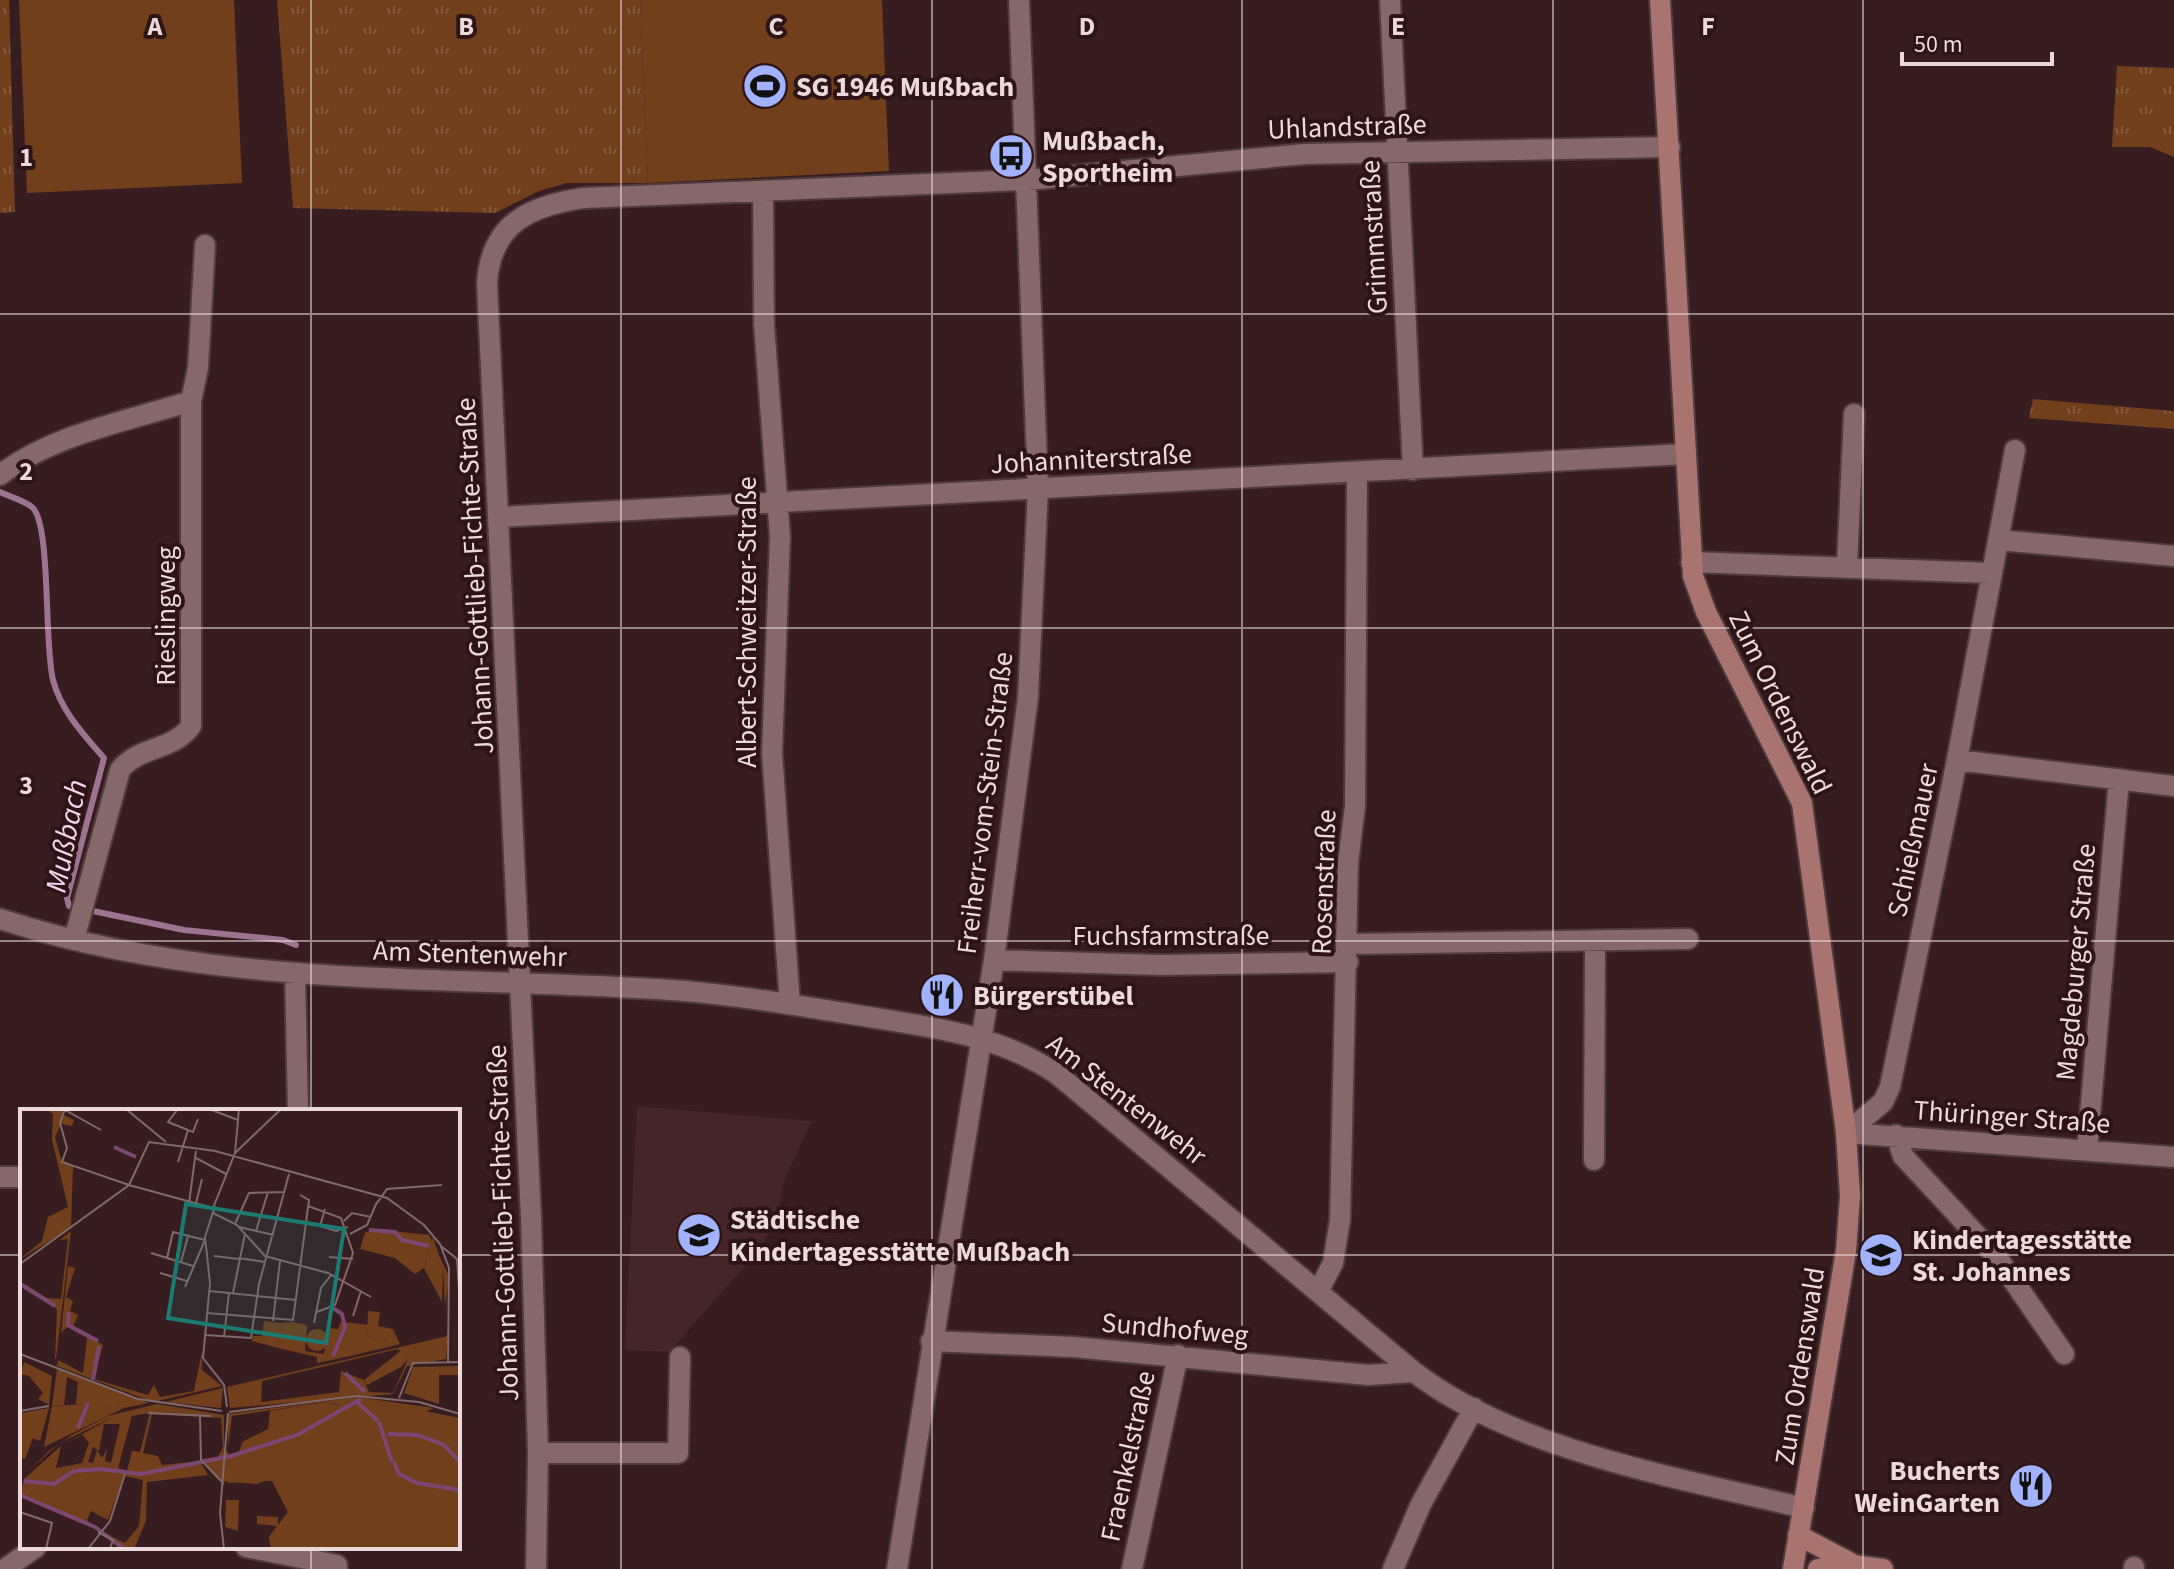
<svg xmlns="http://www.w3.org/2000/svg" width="2174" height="1569" viewBox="0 0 2174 1569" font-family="'Source Sans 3',sans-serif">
	<defs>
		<pattern id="grass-tufts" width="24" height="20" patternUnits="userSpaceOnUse" patternTransform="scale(2)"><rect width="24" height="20" fill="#713f1c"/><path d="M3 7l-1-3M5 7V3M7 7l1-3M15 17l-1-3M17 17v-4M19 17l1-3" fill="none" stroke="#855a3c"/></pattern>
	</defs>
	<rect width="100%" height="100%" fill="#371d20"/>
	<path fill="#452528" d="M637,1106L812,1121L784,1181L777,1220L759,1250L669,1352L625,1350Z"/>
	<path fill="url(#grass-tufts)" d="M0,0H9L15,212L0,213Z
		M277,0H640L648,183H567L539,191L495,213L293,208Z
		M2117,66L2174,68V157L2150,147H2112Z
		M2033,399L2174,411V429L2029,418Z"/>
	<path fill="#713f1c" d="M19,0H234L242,183L27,193Z
		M640,0H882L889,171L648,183Z"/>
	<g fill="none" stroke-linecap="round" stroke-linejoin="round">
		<path stroke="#9e7392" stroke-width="6" d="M0,492C10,497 26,501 33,508C51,527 44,645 53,680C61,711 84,735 104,758L67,898L69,906L184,930L283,940L296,945"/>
		<g stroke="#4f3a3c" stroke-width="24">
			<path id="street" d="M1390,0L1413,470
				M763,192L764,324L780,537L772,753L790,1004
				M0,475C53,434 128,421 191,401
				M499,517L1686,454
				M1999,540L2174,556
				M1691,562L1992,573
				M1847,566L1854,414
				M1957,760L2174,786
				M0,919C216,990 447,975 671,990C729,994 787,1004 845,1013C919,1026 993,1031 1057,1074L1414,1372C1517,1451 1680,1478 1804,1508
				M74,940L120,770C138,746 173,751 191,726V401L198,368L205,245
				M1348,944L1688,939
				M994,960L1160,965L1348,962
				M295,973L298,1111
				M1846,1133L1883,1102L1890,1087L1957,760L2015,450
				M1846,1133L2174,1157
				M1896,1135L1903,1156L1997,1257L2064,1354
				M2087,1150L2119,779
				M1594,1160L1595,941
				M0,1177H22
				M1319,1290L1333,1263L1340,1220L1348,863L1355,806L1357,473
				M931,1341L1074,1347L1368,1375L1414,1372
				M538,1453H678L680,1357
				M246,1547L337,1565V1569
				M2134,1567V1569
				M5,1569L36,1547
				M536,1569L538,1453L531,1217L487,283C491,224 529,206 583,198L1027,180L1305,154L1670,147
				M897,1569L994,960L1028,697L1038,489L1019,0
				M1132,1569L1178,1355
				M1393,1569L1421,1504L1474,1408"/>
		</g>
		<g stroke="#4f3a3c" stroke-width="24">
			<path id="secondary" d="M1660,0L1693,576L1706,612L1802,803L1846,1133L1850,1196L1846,1251L1793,1569
				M1798,1535L1851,1563
				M1818,1569L1845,1564L1883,1569"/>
		</g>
		<use href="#street" stroke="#87686a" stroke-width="20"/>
		<use href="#secondary" stroke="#a9746f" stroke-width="20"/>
	</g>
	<path fill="none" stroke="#ecdadb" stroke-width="2" stroke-opacity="0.55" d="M311,0V1111M621,0V1569M932,0V1569M1242,0V1569M1553,0V1569M1863,0V1569M0,314H2174M0,628H2174M0,941H2174M0,1255H22M458,1255H2174M311,1547V1569"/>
	<defs>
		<g id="stadium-disc" transform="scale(2.3)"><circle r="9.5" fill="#a2b2fd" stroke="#2d1417"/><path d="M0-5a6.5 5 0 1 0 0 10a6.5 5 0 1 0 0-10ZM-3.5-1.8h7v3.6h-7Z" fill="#111"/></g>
		<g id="bus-disc" transform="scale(2.3)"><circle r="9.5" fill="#a2b2fd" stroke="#2d1417"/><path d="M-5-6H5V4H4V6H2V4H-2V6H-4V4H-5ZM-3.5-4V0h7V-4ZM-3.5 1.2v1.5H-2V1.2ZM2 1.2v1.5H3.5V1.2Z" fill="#111"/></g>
		<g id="restaurant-disc" transform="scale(2.3)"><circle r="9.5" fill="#a2b2fd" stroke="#2d1417"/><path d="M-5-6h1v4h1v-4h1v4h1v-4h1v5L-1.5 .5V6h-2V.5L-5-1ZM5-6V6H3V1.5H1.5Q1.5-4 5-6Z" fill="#111"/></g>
		<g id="school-disc" transform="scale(2.3)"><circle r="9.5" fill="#a2b2fd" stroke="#2d1417"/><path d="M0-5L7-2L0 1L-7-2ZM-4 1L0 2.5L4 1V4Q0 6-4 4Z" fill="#111"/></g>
	</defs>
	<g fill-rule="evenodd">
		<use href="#stadium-disc" x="765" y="86"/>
		<use href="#bus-disc" x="1011" y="156"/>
		<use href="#restaurant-disc" x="942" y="995"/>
		<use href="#school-disc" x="699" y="1235"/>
		<use href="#school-disc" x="1881" y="1255"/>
		<use href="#restaurant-disc" x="2031" y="1486"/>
	</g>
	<g text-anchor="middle" stroke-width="8" stroke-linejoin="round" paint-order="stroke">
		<g font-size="28" font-weight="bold" fill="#ecdadb" stroke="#2d1417" text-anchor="start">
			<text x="796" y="96">SG 1946 Mußbach</text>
			<text x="1042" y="150">Mußbach,<tspan x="1042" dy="32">Sportheim</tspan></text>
			<text x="973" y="1005">Bürgerstübel</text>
			<text x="730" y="1229">Städtische<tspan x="730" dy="32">Kindertagesstätte Mußbach</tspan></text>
			<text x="1912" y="1249">Kindertagesstätte<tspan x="1912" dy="32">St. Johannes</tspan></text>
			<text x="2000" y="1480" text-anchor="end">Bucherts<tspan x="2000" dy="32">WeinGarten</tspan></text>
		</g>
		<g font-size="28" fill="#ecdadb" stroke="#2d1417">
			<text transform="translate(1347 126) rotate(-2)" y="10">Uhlandstraße</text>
			<text transform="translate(1373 237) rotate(-93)" y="10">Grimmstraße</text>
			<text transform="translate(1091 458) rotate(-3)" y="10">Johanniterstraße</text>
			<text transform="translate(474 576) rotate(-93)" y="10">Johann-Gottlieb-Fichte-Straße</text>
			<text transform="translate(165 616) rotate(-90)" y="10">Rieslingweg</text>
			<text transform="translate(746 622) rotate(-90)" y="10">Albert-Schweitzer-Straße</text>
			<text transform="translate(1781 702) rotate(64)" y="10">Zum Ordenswald</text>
			<text transform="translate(984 803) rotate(-83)" y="10">Freiherr-vom-Stein-Straße</text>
			<text transform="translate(1912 840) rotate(-78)" y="10">Schießmauer</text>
			<text transform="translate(1323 882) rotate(-88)" y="10">Rosenstraße</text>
			<text x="1171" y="945">Fuchsfarmstraße</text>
			<text transform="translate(470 953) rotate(2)" y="10">Am Stentenwehr</text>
			<text transform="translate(2075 962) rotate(-85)" y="10">Magdeburger Straße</text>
			<text transform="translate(1127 1099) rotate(38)" y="10">Am Stentenwehr</text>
			<text transform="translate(2012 1116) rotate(4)" y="10">Thüringer Straße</text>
			<text transform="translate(502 1223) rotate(-92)" y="10">Johann-Gottlieb-Fichte-Straße</text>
			<text transform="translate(1175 1328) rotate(5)" y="10">Sundhofweg</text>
			<text transform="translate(1799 1366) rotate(-81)" y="10">Zum Ordenswald</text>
			<text transform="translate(1127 1456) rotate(-78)" y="10">Fraenkelstraße</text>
		</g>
		<g font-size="30" font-style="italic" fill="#f6d5ef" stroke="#2d1417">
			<text transform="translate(66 836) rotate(-79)" y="10">Mußbach</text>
		</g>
	</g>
	<g transform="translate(20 1109)">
		<rect width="440" height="440" fill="#371d20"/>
		<path d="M26,0H44L42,5L54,11L52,17L41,15L35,28L41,50L53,57L51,119L0,150L22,132L28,108L48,98L32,31L33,5ZM354,120L409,126L429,167L425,198L423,159L410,138L404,159L395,165L375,149L340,140L345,124ZM51,122L36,250H35L37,200L0,172L27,189L41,190L48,130L40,131ZM48,157L55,159L46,188L53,192L50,202L58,206L53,218L83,236L74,270L128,286L134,276L140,288L174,282L182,242V261L202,277L133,293L37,257L38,251L63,264L67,229L47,218L41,224ZM348,202L360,203L358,217L373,220L380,235L369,238L367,231L347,227ZM321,212L326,225L317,250L297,254V248L258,239L261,214L273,213L287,216L285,242L304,245L308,219L318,220ZM428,227L426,250L387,257L373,285L210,299L207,278ZM378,240L388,250L373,284L349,283L344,271L321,262L319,283L241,293L242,272ZM37,260L129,294L104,299L56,295L58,273L47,268L44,296L32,297ZM203,279L201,299L145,293ZM337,288L414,299L237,375L201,372L182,350L198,348L203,338L201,309L132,305L123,344L138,347L142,356L180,352L188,366L127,373L126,412L114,440H102L80,422L105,434L119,417L123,371L104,367L88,411L71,402L67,411L76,420L0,388L4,370L38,372L54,361L78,360L73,354L77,341L82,349L87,340L85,352L91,354L100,315H83L41,337L95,307L40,334L6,364L29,342L52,326L88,307L108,302L137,295L204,306V338L209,345L218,344L223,333L226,341L278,323L320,296L305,293L212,307L208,338V305ZM130,304L120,343L112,342L107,362L98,359L112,307ZM206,391H219L218,422L205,418Z" fill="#713f1c" fill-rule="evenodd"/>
		<path d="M278,360L440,379V440H251L249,428L268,403L257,381Z" fill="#713f1c"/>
		<path d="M244,212L261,214L258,239L232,232L233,227H242ZM286 231a11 11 0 1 1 22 0a11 11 0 1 1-22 0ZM339,289L440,309V382L382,373L406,425L405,440H252L249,428L257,417L237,415V407L258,408V417L268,403L252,372L208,374V347L278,326ZM29,299L20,332L13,329L5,350L0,349V304Z" fill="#713f1c"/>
		<path d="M413,128L423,159L422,193L404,159ZM324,213L349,216L347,227L367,231L369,238L317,250L315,241L326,225ZM383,240L388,250L381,258L347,276L344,271ZM4,253L32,267L29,296L18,290L23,284L9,267L0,265ZM440,257V266H419V295L384,284L393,258ZM305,293L321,297L278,323L226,342L222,333L248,320L250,302ZM67,295L104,299L24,338L32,297ZM84,315L79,342L73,338L68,353L79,355L78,360L54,361L32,374L4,370L41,337L36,359L62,354L69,334L62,325Z" fill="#713f1c"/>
		<path fill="none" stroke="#7c4772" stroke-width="4" d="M94,38L116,48M349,121L375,123L382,131L409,137M0,175L35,197M313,199L322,205L325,218L313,247M49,203L48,216L78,232M325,264L345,283M73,271L79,237M337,293L358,312M359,313L372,353M58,319L68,294M368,325L398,326L424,336L440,353M374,353L379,365L397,374L440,381M4,372L34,375L54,362L81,360L121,365L211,347L277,326L341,290M0,386L75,418L104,440"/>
		<path fill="none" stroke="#7f696b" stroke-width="2" d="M45,0L40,14L47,39L42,53L109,76M106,0L146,33M158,0L148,13L168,21M189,0L218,11M45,1L81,21M215,44L261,0M176,49L206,65M158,53L168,21L173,23L178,10M109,76L193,99L215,44L219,0M169,94L176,42M176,94L182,70M357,94L367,80L422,76M195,97L185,128L190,174L183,249L204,276L207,298M288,97L321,109L333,144L315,196L297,203M305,100L300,117L316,122L328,118M193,104L217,116L245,147L308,164L351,188M324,112L332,104L351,108M215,115L229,84L265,83M219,118L254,126M236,122L248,83M330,125L347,116L357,93M421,137L437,150L440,197M131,144L173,157M194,147L219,150M309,148L333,150M147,149L153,123L185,131M219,149L245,153M161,153L168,127M0,155L109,76L129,33L195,42L367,89L404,116L420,135L429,159L428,253M140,164L167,172M165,178L185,131M189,182L276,191M213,184L225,125M187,204L273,211L289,91L280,86M333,207L341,182M253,212L260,152M294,214L301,179L312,165M185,226L231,229L239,175L269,65M204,228L209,184M0,245L118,290L202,302M379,289L393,254L440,253M399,293L440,305M0,302L29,297M209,303L336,287L399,293M128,304L191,307M180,308L181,351L204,375M0,403L32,414L26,440M78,423L93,431L90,440M68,440L90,412L105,365M204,440L200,404L208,304"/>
		<path fill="#1a7b73" fill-opacity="0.15" stroke="#1a7b73" stroke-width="4" d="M166,95L324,120L306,234L148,209Z"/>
		<rect width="440" height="440" fill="none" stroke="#ecdadb" stroke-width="4"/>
	</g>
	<g font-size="26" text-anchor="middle" font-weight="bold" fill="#ecdadb" stroke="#2d1417" stroke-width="8" stroke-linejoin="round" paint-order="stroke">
		<text x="155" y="35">A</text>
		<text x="466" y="35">B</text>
		<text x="776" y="35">C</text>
		<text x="1087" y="35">D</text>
		<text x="1398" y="35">E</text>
		<text x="1708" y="35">F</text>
		<text x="26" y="166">1</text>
		<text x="26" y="480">2</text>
		<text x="26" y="794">3</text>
	</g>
	<path d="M1902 52v12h150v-12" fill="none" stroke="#ecdadb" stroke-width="4"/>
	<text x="1914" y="52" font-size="24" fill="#ecdadb" stroke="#2d1417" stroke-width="6" paint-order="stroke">50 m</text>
</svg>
